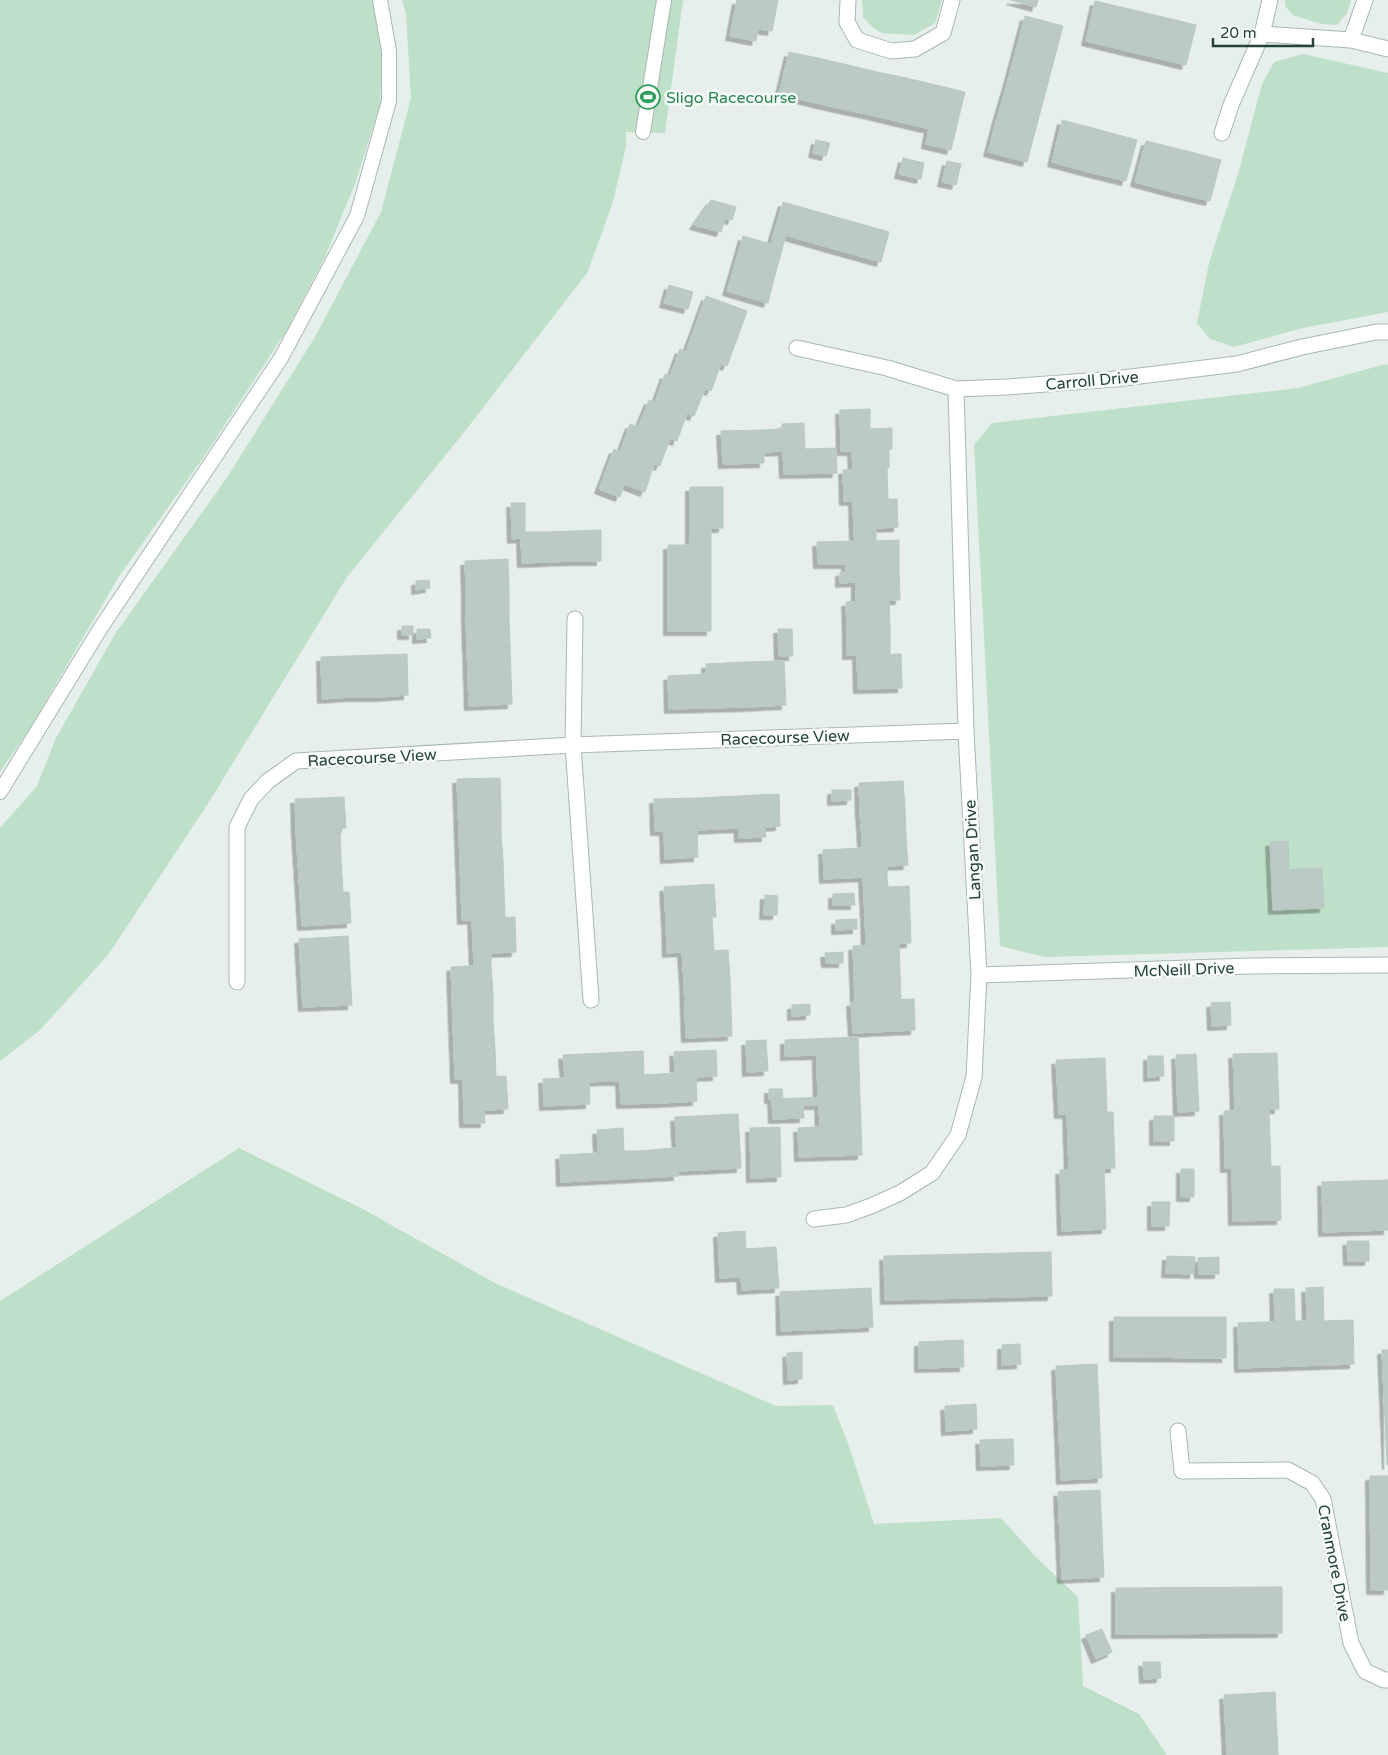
<svg xmlns="http://www.w3.org/2000/svg" width="1388" height="1755" viewBox="0 0 1388 1755" font-family="'Varela Round',sans-serif">
	<defs>
		<filter id="shadow"><feDropShadow dx="-4.5" dy="4.5" stdDeviation="0" flood-color="#0004"/></filter>
	</defs>
	<rect width="100%" height="100%" fill="#e6efeb"/>
	<path fill="#bfe0c8" d="M0,0H372L375,9L382,53L380,105L355,184L325,257L287,330L203,458L118,578L32,725L0,772Z
		M402,0H683L665,133L626,132V147L612,205L587,273L465,431L347,577L209,802L108,955L40,1030L0,1061V828L37,786L56,738L115,634L226,479L315,337L381,212L411,98L406,13Z
		M862,0H942L935,23L914,35L882,33L872,27L863,17Z
		M1285,0H1351L1347,13L1337,25L1321,24L1293,15L1285,6Z
		M1303,54L1388,73V312L1303,328L1234,347L1210,339L1197,323L1209,263L1238,174L1262,84L1274,62Z
		M1386,364L1388,365V947L1045,957L1000,946L974,445L992,423L1298,388Z
		M239,1148L361,1208L495,1283L776,1406L833,1405L850,1449L874,1524L1001,1518L1036,1557L1078,1597L1083,1686L1139,1714L1167,1755H0V1301Z"/>
	<path fill="#bbcac4" stroke="#b8c9c2" filter="url(#shadow)" d="M737,0H778L772,31L758,29L756,41L730,36Z
		M1011,0H1038L1036,7Z
		M1095,1L1129,9L1119,49L1086,41Z
		M1129,9L1163,17L1153,57L1119,49Z
		M1025,16L1063,26L1054,60L1016,50Z
		M1163,17L1196,25L1186,65L1153,57Z
		M1016,50L1054,60L1045,94L1007,84Z
		M789,52L818,58L808,101L779,94Z
		M818,58L848,65L838,108L808,101Z
		M848,65L877,72L867,114L838,108Z
		M877,72L906,78L896,121L867,114Z
		M906,78L936,85L926,128L896,121Z
		M1007,84L1045,94L1036,128L997,118Z
		M936,85L965,92L951,150L926,144L929,128H926Z
		M997,118L1036,128L1027,162L988,152Z
		M1062,120L1100,130L1089,172L1052,162Z
		M1100,130L1137,140L1126,181L1089,172Z
		M816,140L830,143L826,156L813,153Z
		M1146,141L1183,150L1172,192L1135,182Z
		M1183,150L1221,160L1210,201L1172,192Z
		M903,158L924,163L921,179L899,174Z
		M947,161L961,164L956,185L942,182Z
		M711,200L736,207L732,220L725,219L721,232L694,225Z
		M783,202L818,212L810,242L774,232Z
		M818,212L854,222L845,252L810,242Z
		M854,222L889,232L881,262L845,252Z
		M774,232L786,235L775,275L735,264L743,236L771,244Z
		M735,264L775,275L768,303L727,291Z
		M669,285L693,292L688,309L664,303Z
		M706,296L747,311L737,339L696,324Z
		M696,324L737,339L727,366L686,351Z
		M680,349L721,364L711,391L670,376Z
		M665,374L705,389L694,416L655,402Z
		M649,400L687,414L677,441L638,427Z
		M870,409V429L892,428V449L889,450V468L853,469L852,451H841L840,410Z
		M804,423L805,449L836,448L837,473L784,474L783,451L764,452L763,430L782,429V424Z
		M630,424L670,439L660,466L620,452Z
		M763,430L764,463L723,464L721,431Z
		M614,449L654,464L645,492L624,484L620,497L599,489Z
		M887,468L888,500L844,501L843,470Z
		M690,487H723V528H711V537H690Z
		M897,499L898,527L876,528V535H854L853,500Z
		M511,503H525V532H547L548,562L522,563L521,538L512,539Z
		M601,530V561H574V531Z
		M574,531V561L548,562L547,532Z
		M854,535H876V541L899,540V570L846,571V564H818L817,542L855,541Z
		M690,537H711V573H668V545H690Z
		M508,559L509,589H466L465,561Z
		M899,570L900,600L856,601V582L840,583V572Z
		M668,573H711V602H668Z
		M429,580L430,588L416,590V581Z
		M466,589H509V617L466,619Z
		M889,600L890,627L847,629L846,602Z
		M668,602H711V631H668Z
		M509,617L510,647L467,648L466,619Z
		M402,626H413V635H402Z
		M890,627V654L847,655V629Z
		M417,629H430L431,638L417,639Z
		M778,629H792L793,656H779Z
		M510,647L511,675L468,677L467,648Z
		M407,654L408,695L380,697L378,655Z
		M901,654L902,688L858,689L857,655Z
		M378,655L380,697H351L349,656Z
		M349,656L351,697L322,699L321,657Z
		M784,661L786,705L747,707L745,662Z
		M745,662L747,707L708,708L706,664Z
		M707,674L708,708L669,709L668,676Z
		M511,675L512,704L469,706L468,677Z
		M500,778L501,806L458,807L457,779Z
		M903,781L905,809L860,812L859,783Z
		M832,790H851V800L832,801Z
		M779,794L780,826L765,827L766,837L739,838L737,796Z
		M737,796L739,828L697,830L696,798Z
		M344,797L346,828L296,831L295,799Z
		M696,798L698,857L665,859L664,831H655L654,799Z
		M501,806V834L459,835L458,807Z
		M905,809L906,837L862,839L860,812Z
		M340,829L341,860L298,863L296,831Z
		M501,834L503,861L460,863L459,835Z
		M906,837L908,865L887,866V876L824,879L823,850L862,848V839Z
		M1288,841L1289,870L1297,869L1299,909L1273,910L1270,842Z
		M341,860L343,892L300,894L298,863Z
		M503,861L504,890L461,892L460,863Z
		M1322,868L1324,908L1299,909L1297,869Z
		M887,876L888,887L909,886L910,914L865,916L863,877Z
		M714,884L716,917L666,920L664,887Z
		M504,890L505,918L462,920L461,892Z
		M349,892L351,923L302,926L300,894Z
		M854,893L855,905H833V894Z
		M765,895L778,896L777,915H764Z
		M910,914L911,943L866,945L865,916Z
		M515,917L516,952L491,953V965H474L472,919Z
		M712,918L714,950L667,953L666,920Z
		M857,919V929L836,930V920Z
		M348,936L350,970L301,973L299,939Z
		M899,944L900,972L854,974L853,946Z
		M728,950L730,979L684,981L682,952Z
		M843,952V963H826L825,953Z
		M491,965L493,993L452,995L451,967Z
		M350,970L352,1005L303,1007L301,973Z
		M900,972L901,999L855,1002L854,974Z
		M730,979L731,1008L685,1010L684,981Z
		M493,993V1021L453,1023L452,995Z
		M914,999L915,1030L853,1033L851,1002Z
		M1230,1002L1231,1025L1212,1026L1211,1003Z
		M810,1004V1015L792,1016V1005Z
		M731,1008L732,1036L686,1038L685,1010Z
		M493,1021L495,1049L454,1050L453,1023Z
		M858,1037L859,1067L817,1068V1055L785,1056V1040Z
		M766,1040L768,1071L747,1072L746,1041Z
		M495,1049L496,1077L455,1079L454,1050Z
		M716,1050L717,1076L696,1077L697,1101L661,1103L659,1074L675,1073L674,1052Z
		M643,1051L644,1075L659,1074L661,1103L621,1104L620,1081H605L604,1053Z
		M604,1053L605,1081L589,1082L590,1104L544,1106L543,1079L565,1078L563,1055Z
		M1277,1053L1279,1109L1235,1111L1233,1054Z
		M1196,1054L1199,1111L1178,1112L1176,1055Z
		M1148,1056H1163L1164,1076L1148,1077Z
		M1105,1058L1107,1112L1059,1114L1056,1060Z
		M859,1067L860,1096L818,1097L817,1068Z
		M506,1076L508,1109L484,1110L485,1123H464L463,1078Z
		M769,1089H782L783,1099H769Z
		M860,1096L861,1125L820,1127L819,1105H803L804,1118L773,1119L772,1099Z
		M1269,1110L1271,1166L1225,1168L1224,1111Z
		M1107,1112H1113L1115,1168L1069,1170L1067,1113Z
		M738,1114L741,1168L678,1171L675,1117Z
		M1154,1116H1174V1141H1154Z
		M861,1125L862,1155L799,1157L798,1128Z
		M780,1127L781,1177L751,1178L750,1128Z
		M623,1128L624,1151H637L639,1178L600,1180L597,1130Z
		M676,1148L678,1176L639,1178L637,1151Z
		M599,1153L600,1180L561,1182L560,1155Z
		M1280,1166L1281,1220L1233,1221L1232,1167Z
		M1104,1169L1106,1229L1062,1231L1060,1170Z
		M1181,1169H1194V1197H1181Z
		M1388,1180V1230L1323,1232L1322,1182Z
		M1152,1202H1170L1169,1226H1152Z
		M745,1231L746,1249L776,1247L779,1288L742,1290L741,1277L720,1278L718,1233Z
		M1347,1241H1369V1261H1348Z
		M1051,1252L1052,1296L885,1300L884,1256Z
		M1167,1256L1195,1257L1194,1274L1166,1273Z
		M1219,1257V1274H1199L1198,1258Z
		M1323,1287L1325,1365L1297,1366L1295,1321H1307L1306,1288Z
		M871,1288L873,1327L781,1331L780,1292Z
		M1274,1289H1294L1297,1366L1268,1367L1266,1322H1275Z
		M1114,1317H1226V1358L1114,1357Z
		M1353,1320L1354,1364L1325,1365L1324,1321Z
		M1266,1322L1268,1367L1239,1368L1238,1323Z
		M963,1340L964,1367L919,1368V1342Z
		M1020,1344L1021,1364L1002,1365V1345Z
		M1382,1350H1388V1465H1387Z
		M802,1352V1379L788,1380L787,1353Z
		M1097,1364L1102,1478L1061,1480L1056,1366Z
		M976,1404L977,1429L946,1431L945,1406Z
		M1013,1439L1014,1465L981,1466L980,1440Z
		M1370,1476H1388V1590H1371Z
		M1100,1490L1104,1577L1062,1579L1058,1492Z
		M1282,1587V1633L1116,1634V1588Z
		M1102,1629L1112,1652L1096,1659L1086,1635Z
		M1143,1662H1160L1161,1678L1144,1679Z
		M1275,1692L1278,1755H1227L1224,1695Z"/>
	<g fill="none" stroke-linecap="round" stroke-linejoin="round">
		<g stroke="#a8b8b2" stroke-width="16">
			<path id="service" d="M643,132L664,0
				M0,792L100,629L281,358L357,216L389,101V51L380,0"/>
		</g>
		<g stroke="#a8b8b2" stroke-width="17">
			<path id="minor" d="M848,0L847,22L857,40L891,51L915,49L943,33L952,0
				M1262,34L1351,40L1388,49
				M1351,40L1365,0
				M1222,133L1231,105L1262,34L1270,0
				M797,348L887,368L956,389L1007,387L1115,379L1237,364L1302,347L1376,332H1388
				M575,619L573,745L591,1000
				M979,975L1250,966L1388,965
				M237,982V827L251,799L268,781L296,761L573,745L966,731
				M814,1219L846,1215L871,1206L900,1193L932,1173L958,1135L974,1077L979,975L966,731L956,389
				M1178,1431L1182,1471L1288,1470L1312,1483L1323,1499L1351,1643L1365,1671L1384,1680H1388"/>
		</g>
		<use href="#service" stroke="#fff" stroke-width="14"/>
		<use href="#minor" stroke="#fff" stroke-width="15"/>
	</g>
	<defs>
		<g id="stadium-ring" transform="scale(1.25)"><circle r="9.5" fill="#f7fbf9" stroke="#2e9e5b" stroke-width="1.5"/><path d="M0-5a6.5 5 0 1 0 0 10a6.5 5 0 1 0 0-10ZM-3.5-1.8h7v3.6h-7Z" fill="#2e9e5b"/></g>
	</defs>
	<g fill-rule="evenodd">
		<use href="#stadium-ring" x="648" y="97"/>
	</g>
	<g text-anchor="middle" stroke-width="5" stroke-linejoin="round" paint-order="stroke">
		<g font-size="16" fill="#27864d" stroke="#f7fbf9" text-anchor="start">
			<text x="666" y="103">Sligo Racecourse</text>
		</g>
		<g font-size="16" fill="#24423a" stroke="#f7fbf9">
			<text transform="translate(1092 380) rotate(-5)" y="6">Carroll Drive</text>
			<text transform="translate(785 737) rotate(-2)" y="6">Racecourse View</text>
			<text transform="translate(372 757) rotate(-3)" y="6">Racecourse View</text>
			<text transform="translate(972 850) rotate(-93)" y="6">Langan Drive</text>
			<text transform="translate(1184 969) rotate(-2)" y="6">McNeill Drive</text>
			<text transform="translate(1335 1563) rotate(79)" y="6">Cranmore Drive</text>
		</g>
	</g>
	<path d="M1213 38v8h100v-8" fill="none" stroke="#24423a" stroke-width="2.5"/>
	<text x="1220" y="38" font-size="15" fill="#24423a" stroke="#f7fbf9" stroke-width="4" paint-order="stroke">20 m</text>
</svg>
